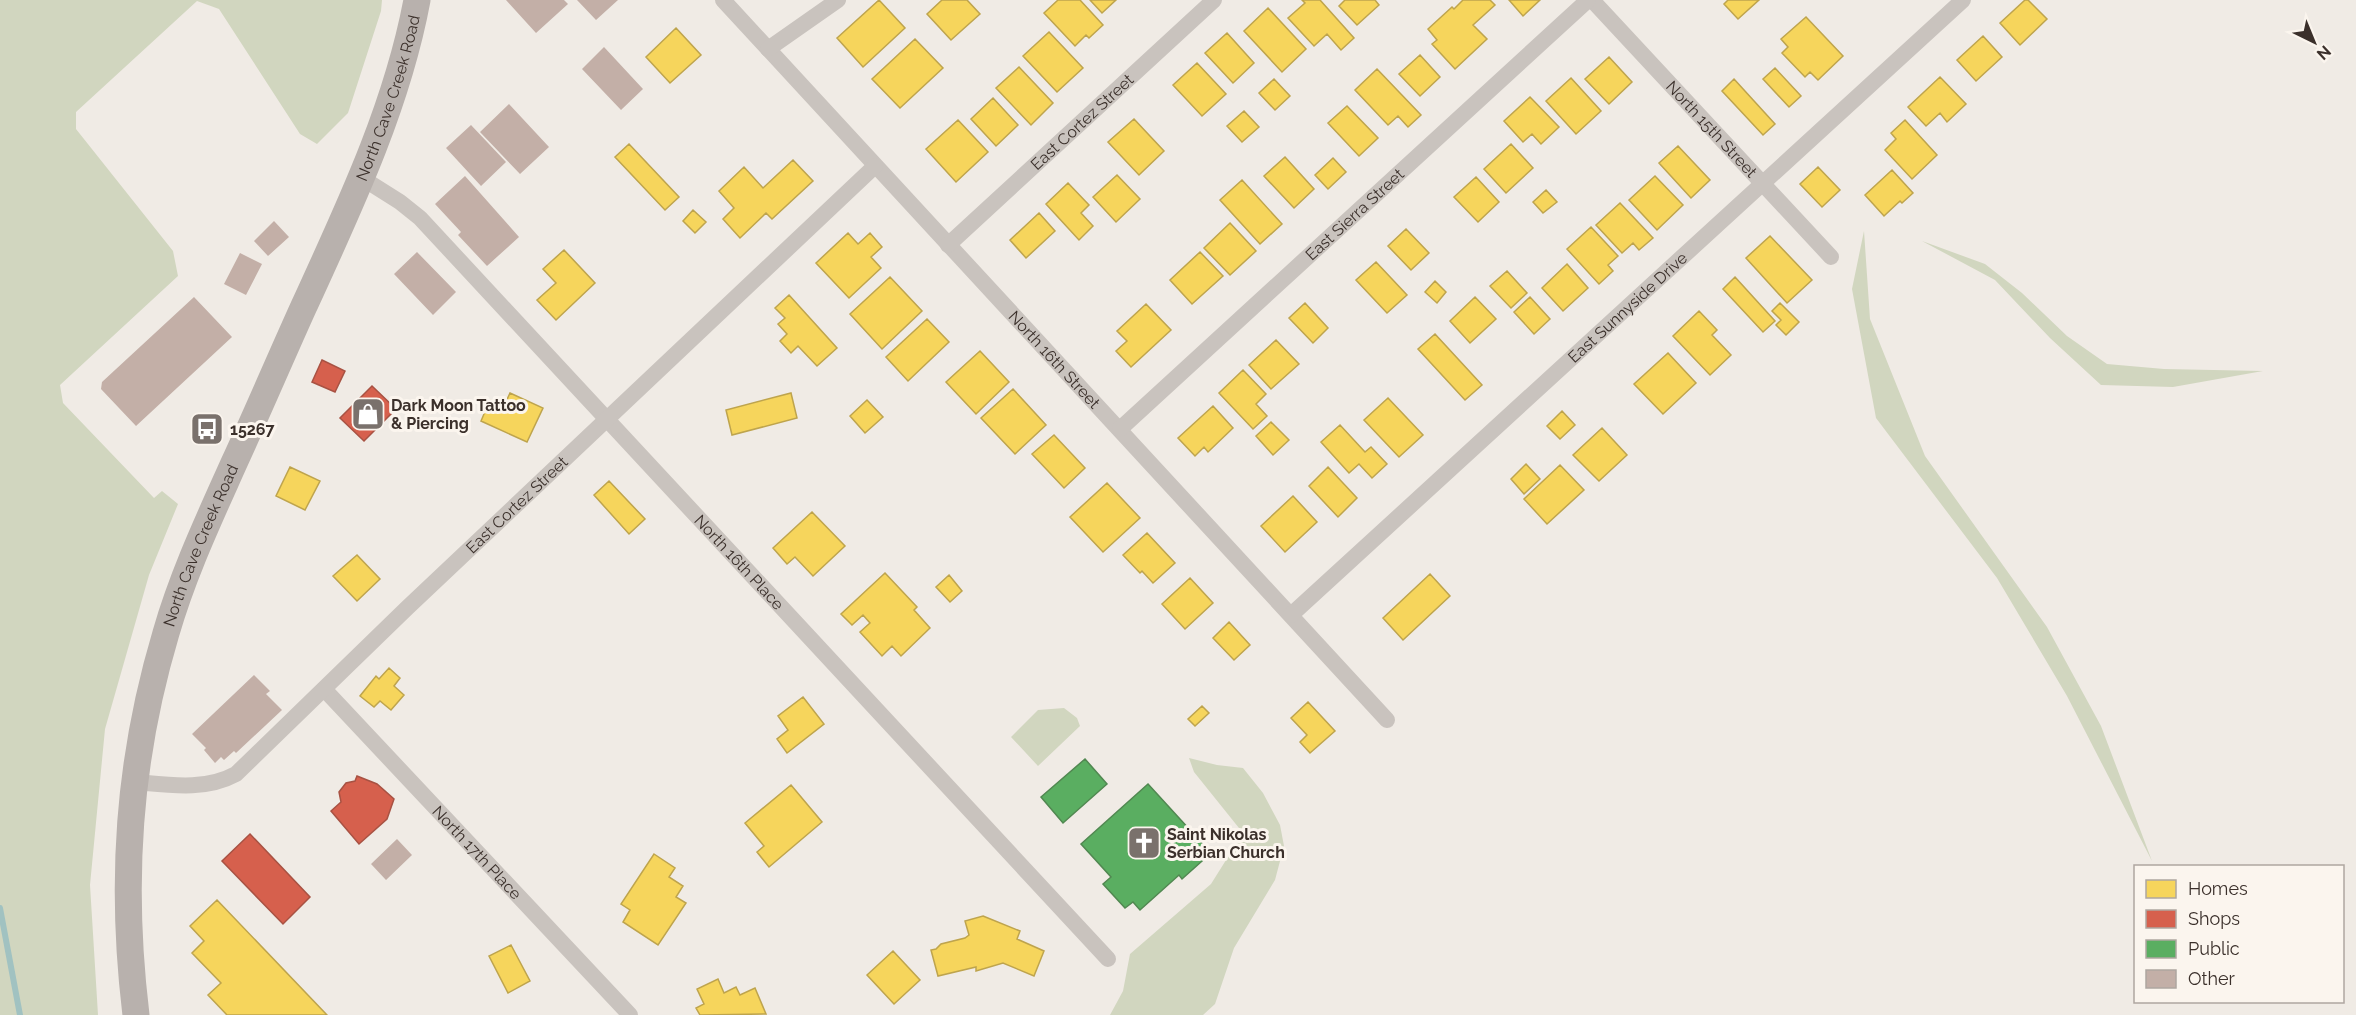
<svg xmlns="http://www.w3.org/2000/svg" width="2356" height="1015" viewBox="0 0 2356 1015" font-family="Raleway,sans-serif">
	<rect width="100%" height="100%" fill="#f0ebe5"/>
	<path fill="#d1d6bf" d="M0,0H382L381,11L348,113L317,144L300,134L219,9L197,1L76,112V129L173,251L178,276L60,385L63,403L154,498L162,491L178,504L149,575L105,729L90,885L98,1015H0Z
		M1864,231L1870,319L1925,456L2047,627L2101,726L2152,861L2067,696L1997,578L1876,418L1852,289Z
		M1922,241L1985,264L2022,293L2067,336L2107,364L2164,369L2263,371L2173,387L2101,385L2050,338L1995,280Z
		M1064,708L1077,718L1080,726L1038,766L1011,737L1038,710Z
		M1189,758L1217,765L1243,768L1263,793L1280,825L1284,846L1275,880L1234,948L1215,1004L1203,1015H1110L1123,991L1130,954L1211,884L1243,833L1194,772Z"/>
	<path fill="#f6d55c" stroke="#bea44d" stroke-width="1.5" d="M879,0L905,28L863,67L837,38Z
		M942,0H967L980,14L951,40L927,14Z
		M1058,0H1080L1103,25L1089,38L1086,35L1075,46L1044,13Z
		M1090,0H1116L1102,13Z
		M1302,0H1320L1354,38L1341,50L1327,34L1314,46L1288,18L1305,3Z
		M1345,0H1375L1379,5L1357,25L1339,6Z
		M1463,0H1490L1495,5L1473,25L1487,39L1455,69L1432,44L1437,40L1428,29L1452,7L1454,9Z
		M1509,0H1540L1523,16Z
		M1728,0H1759L1738,19L1724,4Z
		M2025,0H2028L2047,19L2020,45L2000,23Z
		M1268,8L1306,49L1282,72L1244,31Z
		M1806,17L1843,56L1818,80L1810,72L1805,77L1782,53L1788,47L1781,39Z
		M676,28L701,55L670,83L646,57Z
		M1049,32L1083,68L1057,92L1023,56Z
		M1227,33L1254,63L1233,83L1205,53Z
		M1983,36L2002,57L1976,81L1957,60Z
		M915,39L943,68L900,108L872,79Z
		M1420,55L1440,77L1420,96L1399,74Z
		M1609,57L1632,82L1609,104L1585,79Z
		M1197,63L1226,94L1202,116L1173,85Z
		M1019,67L1053,103L1031,125L996,88Z
		M1775,68L1801,96L1789,107L1763,79Z
		M1377,69L1421,115L1408,127L1398,116L1388,125L1355,90Z
		M1940,77L1966,104L1947,122L1940,113L1926,126L1908,107Z
		M1571,78L1601,111L1576,134L1546,101Z
		M1274,79L1290,96L1275,110L1259,93Z
		M1734,79L1775,124L1763,135L1722,91Z
		M1530,97L1559,127L1541,144L1532,134L1523,142L1504,121Z
		M993,98L1018,125L996,146L971,119Z
		M1347,106L1378,138L1359,156L1328,123Z
		M1244,111L1259,127L1242,142L1227,126Z
		M1134,119L1164,151L1139,175L1108,142Z
		M958,120L988,152L956,182L926,149Z
		M1905,120L1937,155L1912,179L1885,150L1896,139L1891,133Z
		M629,144L679,197L665,210L615,157Z
		M1511,144L1533,168L1506,193L1484,169Z
		M1678,146L1710,180L1691,198L1659,163Z
		M1285,157L1314,189L1294,208L1264,176Z
		M1333,158L1346,172L1328,189L1315,175Z
		M793,160L813,181L772,219L766,213L740,238L723,219L734,208L719,191L744,167L763,188Z
		M1818,167L1840,190L1822,207L1800,184Z
		M1892,170L1913,193L1902,203L1900,201L1884,216L1865,195Z
		M1117,175L1140,199L1116,222L1093,197Z
		M1655,176L1683,205L1657,230L1629,200Z
		M1476,177L1499,202L1478,222L1454,197Z
		M1242,180L1282,224L1260,244L1220,200Z
		M1068,183L1089,205L1081,213L1093,226L1079,240L1046,204Z
		M1546,190L1557,202L1543,213L1533,202Z
		M1620,203L1653,238L1639,250L1633,243L1622,253L1596,225Z
		M693,210L706,222L695,233L683,221Z
		M1039,213L1055,231L1026,258L1010,240Z
		M1230,223L1256,251L1230,275L1204,248Z
		M1591,227L1618,256L1608,265L1613,271L1599,284L1567,249Z
		M1406,229L1429,253L1411,270L1388,246Z
		M848,233L858,244L870,233L882,247L871,257L881,268L849,298L816,263Z
		M1770,236L1812,280L1787,303L1746,258Z
		M564,250L595,283L556,320L537,300L556,283L543,269Z
		M1200,252L1223,276L1192,304L1170,280Z
		M1376,262L1407,295L1387,313L1356,280Z
		M1567,264L1588,288L1563,311L1542,288Z
		M1507,271L1527,293L1511,308L1490,286Z
		M890,277L922,311L882,349L850,314Z
		M1735,277L1775,321L1763,332L1723,289Z
		M1435,281L1446,292L1437,303L1425,292Z
		M789,295L837,348L817,366L798,346L791,353L780,341L787,334L778,324L785,318L775,308Z
		M1475,297L1496,319L1470,343L1450,321Z
		M1530,297L1550,319L1534,334L1514,312Z
		M1305,303L1328,328L1313,343L1289,318Z
		M1780,303L1799,322L1786,335L1776,325L1781,320L1772,311Z
		M1146,304L1171,330L1131,367L1116,351L1127,341L1117,331Z
		M1699,311L1717,330L1712,335L1731,355L1710,375L1673,336Z
		M927,319L949,342L908,381L886,357Z
		M1435,334L1482,385L1465,400L1418,349Z
		M1276,340L1299,364L1271,389L1249,365Z
		M980,351L1009,382L976,414L946,382Z
		M1668,353L1696,383L1663,414L1634,384Z
		M1243,370L1266,394L1256,404L1267,416L1253,429L1219,393Z
		M1013,389L1046,425L1015,454L981,418Z
		M510,393L543,408L527,442L481,421L490,400L504,406Z
		M791,393L797,418L732,435L726,410Z
		M1388,398L1423,435L1399,457L1364,420Z
		M867,400L883,417L865,433L850,416Z
		M1213,406L1233,428L1208,452L1204,447L1195,456L1178,438Z
		M1562,411L1575,425L1560,439L1547,426Z
		M1271,422L1289,440L1273,455L1256,436Z
		M1340,425L1365,452L1371,447L1387,464L1372,478L1359,464L1349,473L1321,442Z
		M1602,428L1627,455L1599,481L1573,455Z
		M1054,435L1085,468L1064,488L1032,454Z
		M1526,464L1540,479L1524,494L1511,479Z
		M1560,465L1584,490L1547,524L1524,499Z
		M290,467L320,481L305,510L276,496Z
		M1328,467L1357,498L1338,517L1309,486Z
		M609,481L645,519L629,534L594,495Z
		M1107,483L1140,518L1103,552L1070,517Z
		M1293,496L1317,522L1285,552L1261,526Z
		M812,512L845,546L813,576L795,557L787,564L773,548Z
		M1147,533L1175,563L1153,583L1142,571L1140,573L1123,555Z
		M357,555L380,579L357,601L333,576Z
		M885,573L917,607L914,610L930,628L901,656L892,646L882,656L860,632L870,623L863,615L852,625L841,614Z
		M1430,574L1450,596L1403,640L1383,618Z
		M949,575L962,591L950,602L936,587Z
		M1190,578L1213,603L1185,629L1162,604Z
		M1229,622L1250,645L1234,660L1213,638Z
		M389,668L400,678L394,686L404,695L391,710L380,701L374,707L360,696L376,676L379,679Z
		M803,697L824,724L787,753L777,739L788,730L778,716Z
		M1308,702L1335,731L1310,753L1300,742L1307,735L1291,718Z
		M1202,706L1209,713L1195,726L1188,719Z
		M791,785L822,822L769,867L757,852L764,846L745,823Z
		M654,854L675,868L669,877L683,886L676,897L686,903L658,945L623,922L630,910L621,904Z
		M217,900L327,1015H227L208,995L221,983L192,953L204,941L190,926Z
		M983,916L1020,931L1017,939L1044,951L1034,976L1003,963L976,971V967L938,976L931,950L936,949L941,944L965,938L969,935L965,921Z
		M511,945L530,981L508,993L489,956Z
		M893,951L920,980L894,1004L867,975Z
		M718,979L724,993L736,987L740,995L755,988L766,1014L700,1015L696,1008L704,1004L697,989Z"/>
	<path fill="#d6604d" stroke="#a85243" stroke-width="1.5" d="M322,360L345,371L335,392L312,382Z
		M372,386L396,409L364,441L340,418Z
		M357,776L377,784L394,799L387,819L359,844L331,811L341,802L339,792L346,783L355,781Z
		M250,834L310,897L283,924L222,861Z"/>
	<path fill="#5aae61" stroke="#518851" stroke-width="1.5" d="M1085,759L1107,784L1063,823L1041,797Z
		M1148,784L1211,853L1182,879L1179,875L1140,910L1133,902L1125,908L1103,884L1111,877L1081,844Z"/>
	<g fill="none" stroke-linecap="round" stroke-linejoin="round">
		<path stroke="#a1c2c1" stroke-width="6" d="M0,908L20,1015"/>
	</g>
	<path fill="#c3afa7" d="M506,0H564L568,4L536,33Z
		M577,0H618L596,20Z
		M604,47L643,89L621,110L582,69Z
		M509,104L549,147L520,174L480,132Z
		M471,125L506,162L481,186L446,148Z
		M465,176L519,237L487,266L458,235L461,232L435,204Z
		M274,221L289,237L268,256L254,241Z
		M417,252L456,292L433,315L394,274Z
		M240,253L262,264L246,295L224,284Z
		M194,297L232,337L136,426L101,389L102,382Z
		M254,675L270,691L266,694L282,710L236,753L234,751L224,760L221,757L215,763L204,750L206,748L192,734Z
		M397,839L412,855L386,880L371,864Z"/>
	<g fill="none" stroke-linecap="round" stroke-linejoin="round">
		<g stroke="#c9c3be" stroke-width="16">
			<path id="s1" d="M723,0L1387,720"/>
			<path id="s2" d="M1592,0L1831,257"/>
			<path d="M768,49L838,0"/>
			<path id="s3" d="M362,178L400,202L420,218L1108,959"/>
			<path id="s4" d="M948,245L1214,0"/>
			<path id="s5" d="M1120,429L1588,0"/>
			<path id="s6" d="M1291,615L1963,0"/>
			<path id="s7" d="M324,689L630,1015"/>
			<path id="s8" d="M135,782C169,785 205,791 236,774L407,608L875,166"/>
		</g>
		<path stroke="#b8b1ad" stroke-width="27" id="s9" d="M136,1015C120,883 128,760 166,633C183,574 209,519 234,463C258,411 280,359 304,306C349,208 397,107 417,0"/>
	</g>
	<defs>
		<g id="shop-square" transform="scale(1.725)"><rect x="-9" y="-9" width="18" height="18" rx="4" fill="#7a716c" stroke="#fbf5ee"/><path d="M-5-2.5h2.3a2.7 3.5 0 0 1 5.4 0H5L5.5 6h-11ZM-1.5-2.5h3a1.5 2.3 0 0 0-3 0Z" fill="#fff"/></g>
		<g id="bus-square" transform="scale(1.725)"><rect x="-9" y="-9" width="18" height="18" rx="4" fill="#7a716c" stroke="#fbf5ee"/><path d="M-5-6H5V4H4V6H2V4H-2V6H-4V4H-5ZM-3.5-4V0h7V-4ZM-3.5 1.2v1.5H-2V1.2ZM2 1.2v1.5H3.5V1.2Z" fill="#fff"/></g>
		<g id="church-square" transform="scale(1.725)"><rect x="-9" y="-9" width="18" height="18" rx="4" fill="#7a716c" stroke="#fbf5ee"/><path d="M-1.2-6h2.4v3.5h3.3v2.4h-3.3V6h-2.4V-.1h-3.3v-2.4h3.3Z" fill="#fff"/></g>
	</defs>
	<g fill-rule="evenodd">
		<use href="#shop-square" x="368" y="414"/>
		<use href="#bus-square" x="207" y="429"/>
		<use href="#church-square" x="1144" y="843"/>
	</g>
	<g text-anchor="middle" stroke-width="6" stroke-linejoin="round" paint-order="stroke">
		<g font-size="16" fill="#3b302b" stroke="#fbf5ee">
			<text dy="6" stroke="none"><textPath href="#s9" startOffset="966">North Cave Creek Road</textPath></text>
			<text dy="6" stroke="none"><textPath href="#s4" startOffset="182">East Cortez Street</textPath></text>
			<text dy="6" stroke="none"><textPath href="#s2" startOffset="176">North 15th Street</textPath></text>
			<text dy="6" stroke="none"><textPath href="#s5" startOffset="318">East Sierra Street</textPath></text>
			<text dy="6" stroke="none"><textPath href="#s6" startOffset="456">East Sunnyside Drive</textPath></text>
			<text dy="6" stroke="none"><textPath href="#s1" startOffset="489">North 16th Street</textPath></text>
			<text dy="6" stroke="none"><textPath href="#s8" startOffset="492">East Cortez Street</textPath></text>
			<text dy="6" stroke="none"><textPath href="#s9" startOffset="480">North Cave Creek Road</textPath></text>
			<text dy="6" stroke="none"><textPath href="#s3" startOffset="540">North 16th Place</textPath></text>
			<text dy="6" stroke="none"><textPath href="#s7" startOffset="224">North 17th Place</textPath></text>
		</g>
		<g font-size="16" font-weight="bold" fill="#3b302b" stroke="#fbf5ee" text-anchor="start">
			<text x="391" y="411">Dark Moon Tattoo<tspan x="391" dy="18">&amp; Piercing</tspan></text>
			<text x="230" y="435">15267</text>
			<text x="1167" y="840">Saint Nikolas<tspan x="1167" dy="18">Serbian Church</tspan></text>
		</g>
	</g>
	<rect x="2134" y="865" width="210" height="138" fill="#fbf5ee" stroke="#aea6a0" stroke-width="1.5"/>
	<rect x="2146" y="880" width="30" height="18" fill="#f6d55c" stroke="#aea6a0" stroke-width="1.5"/>
	<text x="2188" y="895" font-size="18" fill="#3b302b">Homes</text>
	<rect x="2146" y="910" width="30" height="18" fill="#d6604d" stroke="#aea6a0" stroke-width="1.5"/>
	<text x="2188" y="925" font-size="18" fill="#3b302b">Shops</text>
	<rect x="2146" y="940" width="30" height="18" fill="#5aae61" stroke="#aea6a0" stroke-width="1.5"/>
	<text x="2188" y="955" font-size="18" fill="#3b302b">Public</text>
	<rect x="2146" y="970" width="30" height="18" fill="#c3afa7" stroke="#aea6a0" stroke-width="1.5"/>
	<text x="2188" y="985" font-size="18" fill="#3b302b">Other</text>
	<g transform="translate(2314 42) rotate(137)" stroke="#fbf5ee" stroke-width="4.5" paint-order="stroke">
	<path d="M0-4.5L10 22L0 15L-10 22Z" fill="#3b302b"/>
	<text y="-9" font-size="16" font-weight="bold" text-anchor="middle" fill="#3b302b">N</text>
	</g>
</svg>
